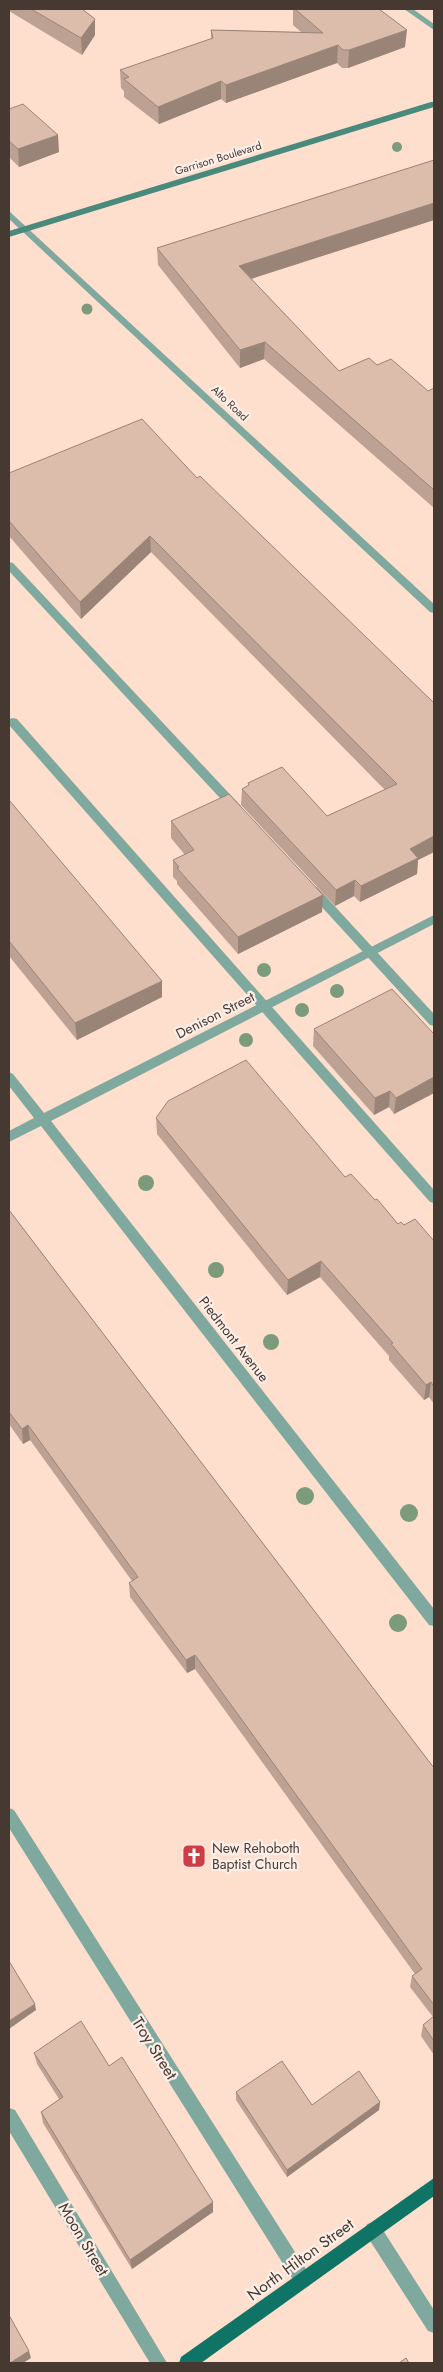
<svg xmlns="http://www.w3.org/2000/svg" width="443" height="2372" viewBox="0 0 443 2372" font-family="Jost,sans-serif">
	<rect width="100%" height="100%" fill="#fedecc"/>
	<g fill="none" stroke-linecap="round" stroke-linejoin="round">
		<path fill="#7fa89f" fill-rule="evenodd" d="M9,562L13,563L240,805L242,808L240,811H232L9,571Z
			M13,718L17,719L434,1190V1203L430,1202L9,725V719Z
			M313,886L317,887L434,1014V1026L430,1025L309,893L307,890L309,887Z
			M9,1808L14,1810L309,2274L311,2280L309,2286L303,2288L297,2286L9,1828Z
			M9,2108L15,2110L167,2363H150L9,2131Z
			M373,2222L379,2224L434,2310V2333L428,2331L367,2236L365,2230L367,2224Z"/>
		<path fill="#7fa89f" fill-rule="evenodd" d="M404,9H413L434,24V30Z
			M9,211L434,604V613L430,612L9,219Z
			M434,915V924L51,1121L434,1609V1626L429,1625L41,1126L9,1142V1131L34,1118L9,1086V1072L13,1074L44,1113Z"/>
		<path fill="#498a7d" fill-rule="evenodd" d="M431,102H434V107L9,237V231Z"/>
		<path fill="#0f7465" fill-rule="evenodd" d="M434,2178V2196L201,2363H179L181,2357Z"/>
	</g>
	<g fill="#7b9b7b">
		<circle cx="397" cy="147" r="5"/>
		<circle cx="87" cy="309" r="5.5"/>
		<circle cx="264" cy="970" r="7"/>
		<circle cx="337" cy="991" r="7"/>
		<circle cx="302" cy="1010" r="7"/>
		<circle cx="246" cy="1040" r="7"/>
		<circle cx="146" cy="1183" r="8"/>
		<circle cx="216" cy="1270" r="8"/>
		<circle cx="271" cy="1342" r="8"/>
		<circle cx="305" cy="1496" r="9"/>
		<circle cx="409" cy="1513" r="9"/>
		<circle cx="398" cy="1623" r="9"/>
	</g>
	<path fill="#bda293" d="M9,9H82L95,35L82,55L9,11Z
		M293,9H379L405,47L348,68H342L337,63L226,103L221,99L159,124L124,97V91L121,88L120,70L211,39V30L301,32L293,25Z
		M9,109L59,152L19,167L9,157Z
		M434,160V220L251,279L339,371L377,365L428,391L434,388V508L264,359L240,368L158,265L157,248Z
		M9,473L197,478L434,703V852L418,860L417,874L360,902L354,896L335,906L241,805L242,789L248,786V783L327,816L385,790L151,552L81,619L9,536Z
		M9,800L162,997L77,1040L9,956Z
		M171,821L322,912L238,954L177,884V881L173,877V860L185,855L171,838Z
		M314,1029L434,1034V1093L394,1114L389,1107L374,1115L313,1046Z
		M156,1118L345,1177L398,1224L404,1225L434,1241V1404L429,1397L424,1400L389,1360V1356L320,1277L287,1295L157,1134Z
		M9,1210L434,1768V2055L421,2036L423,2025L433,2017L410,1987L412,1976L415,1974L195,1669L187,1673L130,1597L129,1583L132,1581L30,1440L23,1444L9,1424Z
		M34,2053L109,2066L213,2212L132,2269L43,2123L41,2112L59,2099L37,2064Z
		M236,2092L312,2105L380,2102L379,2110L287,2177L236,2100Z"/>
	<path fill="#9a8478" d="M95,19V35L82,55L81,38Z
		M407,30L405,47L348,68L349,50Z
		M338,45L337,63L226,103V85Z
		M221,81V99L159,124L158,107Z
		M58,135L59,152L19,167L18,149Z
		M434,203V220L238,283L239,266Z
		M265,342L264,359L240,368V350Z
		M150,536L151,552L81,619L80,602Z
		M434,836V852L418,860L417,874L360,902L361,886L410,849Z
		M355,880L354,896L335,906L336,890Z
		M323,895L322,912L238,954V937Z
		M162,981V997L77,1040L75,1023Z
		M434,1077V1093L394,1114L396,1098Z
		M390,1091L389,1107L374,1115L375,1098Z
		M321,1261L320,1277L287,1295L288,1280Z
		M431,1382L429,1397L424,1400L426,1385Z
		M28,1425L30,1440L23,1444L22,1429Z
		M195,1655V1669L187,1673L186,1660Z
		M35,2004L36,2010L9,2029V2021Z
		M380,2102L379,2110L287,2177V2170Z
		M213,2202V2212L132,2269L130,2260Z
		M29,2351L31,2358L23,2363H10Z"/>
	<path fill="#dcbcab" stroke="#9a8478" d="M31,9H82L95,19L81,38Z
		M295,9H379L407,30L349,50H343L338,45L226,85L221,81L158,107L124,79L129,77L120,70L213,38L211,30L323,33Z
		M23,104L58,135L18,149L9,141V109Z
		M434,160V203L239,266L339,371L369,358L377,365L391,359L428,391L434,388V490L265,342L240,350L157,248Z
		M142,419L197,478L200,476L434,703V836L410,849L418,858L361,886L355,880L336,890L242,789L249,785L248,783L282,767L327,816L397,784L150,536L80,602L9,521V473Z
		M229,794L323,895L238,937L177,868L179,867L173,860L194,850L171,821Z
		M9,800L162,981L75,1023L9,941Z
		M392,989L434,1034V1077L396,1098L390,1091L375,1098L314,1029Z
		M246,1060L345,1177L351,1174L375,1200L377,1199L398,1224L401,1222L404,1225L415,1219L434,1241V1387L431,1382L426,1385L391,1344L393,1343L321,1261L288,1280L156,1118L168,1101Z
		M9,1210L434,1768V2005L412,1976L422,1969L195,1655L186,1660L129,1583L138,1577L28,1425L22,1429L9,1412Z
		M9,1961L35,2004L9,2021Z
		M434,2016V2041L423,2025Z
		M81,2021L109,2066L122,2057L213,2202L130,2260L41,2112L63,2097L34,2053Z
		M282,2061L312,2105L359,2071L380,2102L287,2170L236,2092Z
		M9,2315L29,2351L10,2363H9Z
		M406,2358L409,2363H399Z"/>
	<defs>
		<g id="church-square" transform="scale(1.25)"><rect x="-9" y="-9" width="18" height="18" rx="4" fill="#cc3d44" stroke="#fdefe8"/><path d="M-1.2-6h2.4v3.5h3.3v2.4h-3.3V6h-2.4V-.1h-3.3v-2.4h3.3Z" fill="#fff"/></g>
	</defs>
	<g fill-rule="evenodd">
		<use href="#church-square" x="194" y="1856"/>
	</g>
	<g text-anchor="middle" stroke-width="4.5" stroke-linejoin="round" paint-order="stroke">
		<g font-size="11" fill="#463932" stroke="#fdefe8">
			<text transform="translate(218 158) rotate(-17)" y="4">Garrison Boulevard</text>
			<text transform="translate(230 403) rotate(43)" y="4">Alto Road</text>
		</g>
		<g font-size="14" fill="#463932" stroke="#fdefe8">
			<text transform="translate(215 1015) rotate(-27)" y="5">Denison Street</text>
			<text transform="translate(234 1339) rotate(52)" y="5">Piedmont Avenue</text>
		</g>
		<g font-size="14" fill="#463932" stroke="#fdefe8" text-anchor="start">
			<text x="212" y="1853">New Rehoboth<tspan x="212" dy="16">Baptist Church</tspan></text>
		</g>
		<g font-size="16" fill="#463932" stroke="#fdefe8">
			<text transform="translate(155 2048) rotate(58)" y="6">Troy Street</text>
			<text transform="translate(84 2239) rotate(59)" y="6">Moon Street</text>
			<text transform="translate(300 2259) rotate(-36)" y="6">North Hilton Street</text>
		</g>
	</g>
	<rect width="443" height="2372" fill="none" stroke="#463932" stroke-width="20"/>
</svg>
